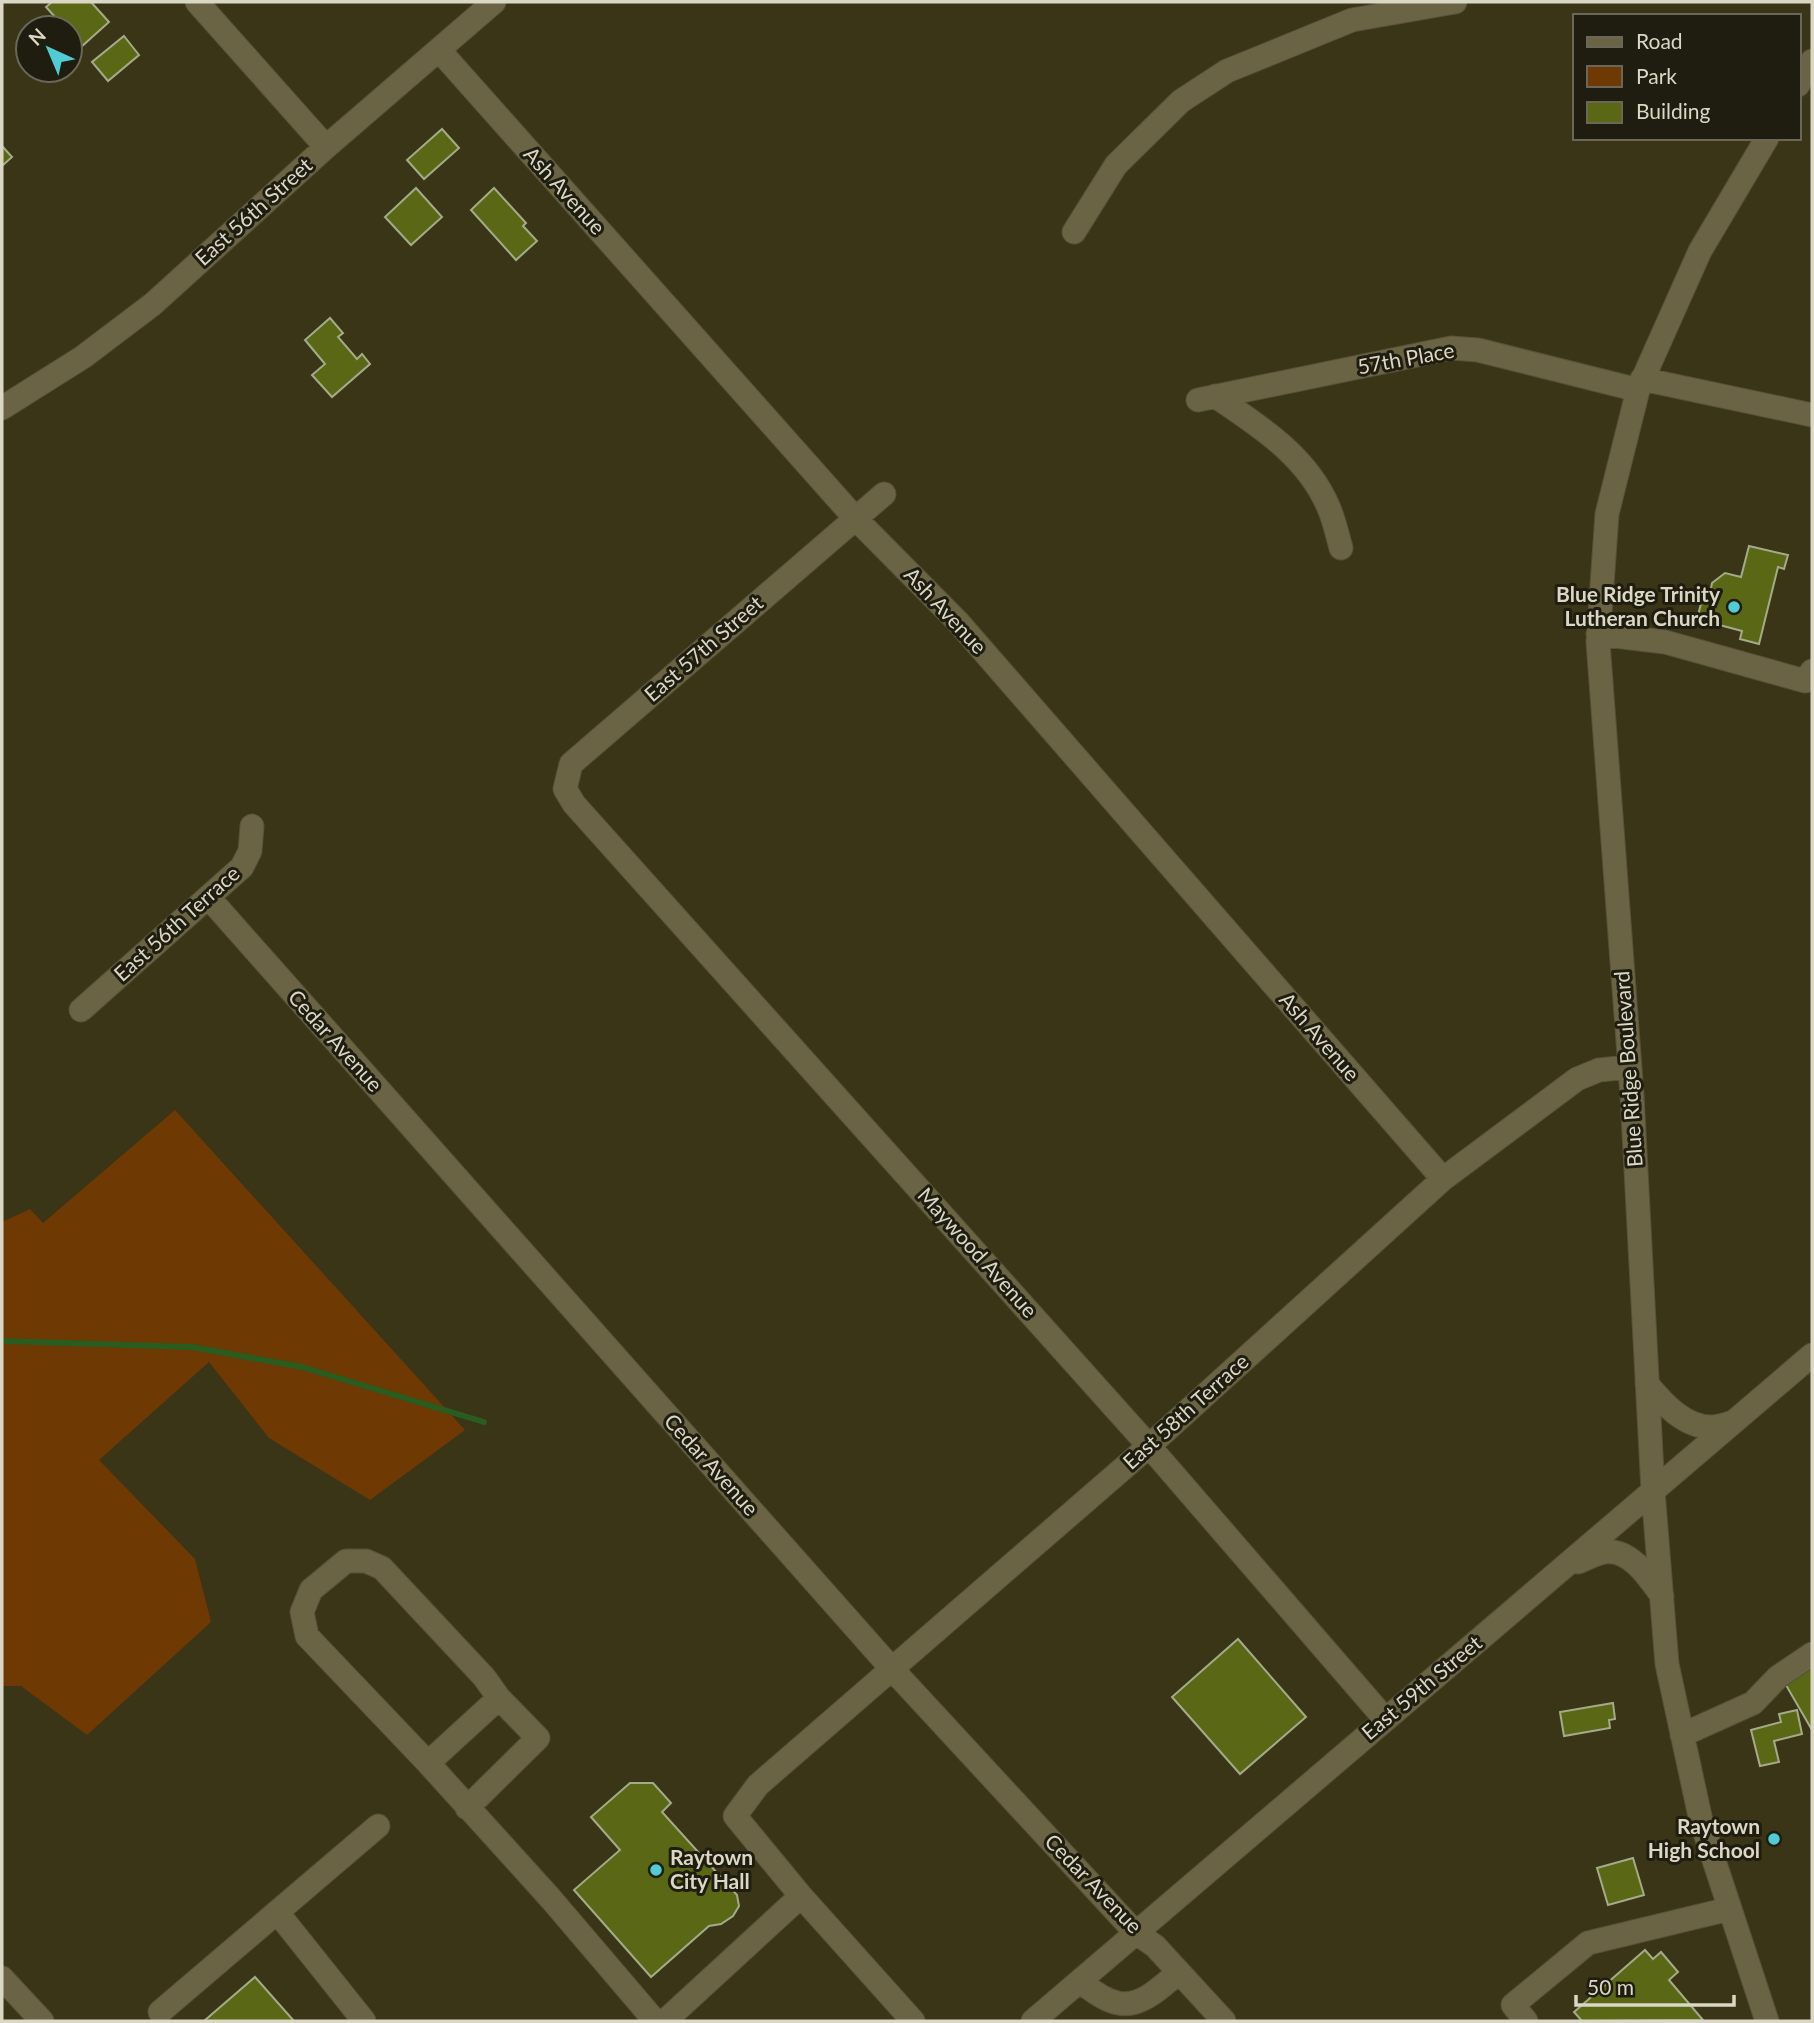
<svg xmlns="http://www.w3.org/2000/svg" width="1814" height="2023" viewBox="0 0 1814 2023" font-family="Lato,sans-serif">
	<rect width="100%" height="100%" fill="#3b3517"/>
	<path fill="#6e3902" d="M175,1110L465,1430L370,1500L269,1438L209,1362L99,1460L195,1559L211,1622L87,1735L21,1686H2V1222L30,1209L43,1223Z"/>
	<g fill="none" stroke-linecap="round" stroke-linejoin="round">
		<path stroke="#2a5b1f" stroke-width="6" d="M2,1341L192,1347L302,1367L484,1422"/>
	</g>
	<path fill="#5a6816" stroke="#a3ab8a" stroke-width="2" d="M52,2H91L109,22L81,47L70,34V28H65L46,7Z
		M124,36L139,55L108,81L92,62Z
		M442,129L459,148L424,179L407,160Z
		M2,146L12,157L2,166Z
		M416,188L442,217L411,245L385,217Z
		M494,188L526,223L523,226L537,241L516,260L471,210Z
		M330,318L343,333L338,337L357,359L362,354L370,364L332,397L312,375L325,364L305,340Z
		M1749,546L1788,555L1784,569L1778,567L1759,644L1740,639L1742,631L1697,619L1704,592L1710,594L1712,583L1725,573L1741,577Z
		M1238,1639L1306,1717L1240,1774L1172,1697Z
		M1812,1664V1730L1783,1680Z
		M1613,1703L1615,1719L1609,1720L1610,1728L1564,1736L1560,1712Z
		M1797,1710L1802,1734L1774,1741L1779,1762L1760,1766L1751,1730L1781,1722L1779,1714Z
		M630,1783H653L671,1803L662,1812L737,1895L739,1906L733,1916L721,1924L709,1926L651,1977L574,1890L620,1850L591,1817Z
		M1633,1858L1644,1895L1608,1905L1597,1868Z
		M1645,1950L1653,1959L1661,1952L1678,1972L1669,1980L1703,2020L1582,2021L1574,2012Z
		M255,1977L294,2021H204Z"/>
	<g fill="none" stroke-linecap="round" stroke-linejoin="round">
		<g stroke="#565137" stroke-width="25">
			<path id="minor" d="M197,2L326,147
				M439,50L855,518L958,622L1443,1179
				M1798,85L1812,61
				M1074,232L1116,165L1181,101L1227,71L1352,20L1455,2
				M1642,379L1812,415
				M1215,396C1259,426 1306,455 1328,506C1334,519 1337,534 1341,548
				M1198,400L1451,348L1478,350L1638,390
				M2,408L83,357L153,304L326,147L494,2
				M884,494L571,764L565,789L574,804L1149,1446L1385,1719
				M1598,634L1665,642L1805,681L1812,671
				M209,898L892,1669L1136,1933L1155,1946L1224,2021
				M81,1010L242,867L250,851L252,826
				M1647,1384C1663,1403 1684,1427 1711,1427C1718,1427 1727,1424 1733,1422
				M1578,1562C1586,1559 1596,1553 1605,1552C1630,1548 1650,1579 1662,1596
				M1682,1735L1753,1703L1778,1677L1812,1654
				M428,1763L307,1636L302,1612L311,1590L346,1561H366L382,1568L484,1677L499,1698
				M467,1808L538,1738L499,1698L428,1763L551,1899L655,2021
				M801,1896L913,2021
				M277,1912L364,2021
				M2,1978L42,2021
				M1080,1981C1124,2018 1140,2006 1179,1972
				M160,2012L378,1826
				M665,2021L801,1896L735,1816L758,1785L1149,1446L1443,1179L1577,1079L1599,1070L1629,1067
				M1033,2021L1812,1355
				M1526,2021L1513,2005L1588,1943L1729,1909
				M1767,2021L1701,1821L1667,1664L1653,1491L1632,1095L1598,642L1607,514L1638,390L1700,251L1767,138"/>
		</g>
		<use href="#minor" stroke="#6a6445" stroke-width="23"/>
	</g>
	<g fill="#51ccd5" stroke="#1f1d10" stroke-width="2.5">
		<circle cx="1734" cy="607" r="7"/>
		<circle cx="1774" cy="1839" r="7"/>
		<circle cx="656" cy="1870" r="7"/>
	</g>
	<g text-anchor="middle" stroke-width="6" stroke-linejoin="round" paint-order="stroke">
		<g font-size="21" fill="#dad7c5" stroke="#1f1d10">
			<text transform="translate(564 191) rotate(48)" y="7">Ash Avenue</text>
			<text transform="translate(254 212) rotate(-42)" y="7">East 56th Street</text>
			<text transform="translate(1406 359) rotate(-10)" y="7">57th Place</text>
			<text transform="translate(945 611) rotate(47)" y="7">Ash Avenue</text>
			<text transform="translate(704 649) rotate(-41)" y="7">East 57th Street</text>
			<text transform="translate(177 924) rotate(-42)" y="7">East 56th Terrace</text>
			<text transform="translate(1319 1037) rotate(49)" y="7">Ash Avenue</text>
			<text transform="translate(335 1041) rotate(48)" y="7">Cedar Avenue</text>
			<text transform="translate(1629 1069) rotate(-94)" y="7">Blue Ridge Boulevard</text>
			<text transform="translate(977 1253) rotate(48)" y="7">Maywood Avenue</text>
			<text transform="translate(1186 1412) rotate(-42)" y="7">East 58th Terrace</text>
			<text transform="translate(711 1465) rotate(48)" y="7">Cedar Avenue</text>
			<text transform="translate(1422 1688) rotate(-40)" y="7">East 59th Street</text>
			<text transform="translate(1093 1884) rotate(46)" y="7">Cedar Avenue</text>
		</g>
		<g font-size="21" font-weight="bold" fill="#dad7c5" stroke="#1f1d10" text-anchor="end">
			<text x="1720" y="602">Blue Ridge Trinity<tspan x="1720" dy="24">Lutheran Church</tspan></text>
			<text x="1760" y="1834">Raytown<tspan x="1760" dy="24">High School</tspan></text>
			<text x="670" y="1865" text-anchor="start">Raytown<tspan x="670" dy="24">City Hall</tspan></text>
		</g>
	</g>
	<rect width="1814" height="2023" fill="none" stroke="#dad7c5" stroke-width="7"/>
	<rect x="1573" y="14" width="228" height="126" fill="#1f1d10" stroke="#6a6758" stroke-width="2"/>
	<rect x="1587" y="37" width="35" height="10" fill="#6a6445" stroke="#6a6758" stroke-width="2"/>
	<text x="1636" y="49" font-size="21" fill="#dad7c5">Road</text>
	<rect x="1587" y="66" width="35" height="21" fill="#6e3902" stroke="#6a6758" stroke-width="2"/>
	<text x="1636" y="84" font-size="21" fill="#dad7c5">Park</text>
	<rect x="1587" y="102" width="35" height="21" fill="#5a6816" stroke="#6a6758" stroke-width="2"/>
	<text x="1636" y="119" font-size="21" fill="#dad7c5">Building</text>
	<g transform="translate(49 49) rotate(316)"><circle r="33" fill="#1f1d10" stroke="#6a6758" stroke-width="2"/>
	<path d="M0-5L12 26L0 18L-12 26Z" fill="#51ccd5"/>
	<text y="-10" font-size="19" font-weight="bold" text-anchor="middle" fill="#dad7c5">N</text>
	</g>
	<path d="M1576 1995v10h158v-10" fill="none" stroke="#dad7c5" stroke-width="3.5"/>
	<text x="1587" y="1995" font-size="21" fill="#dad7c5" stroke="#1f1d10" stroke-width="5" paint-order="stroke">50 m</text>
</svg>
